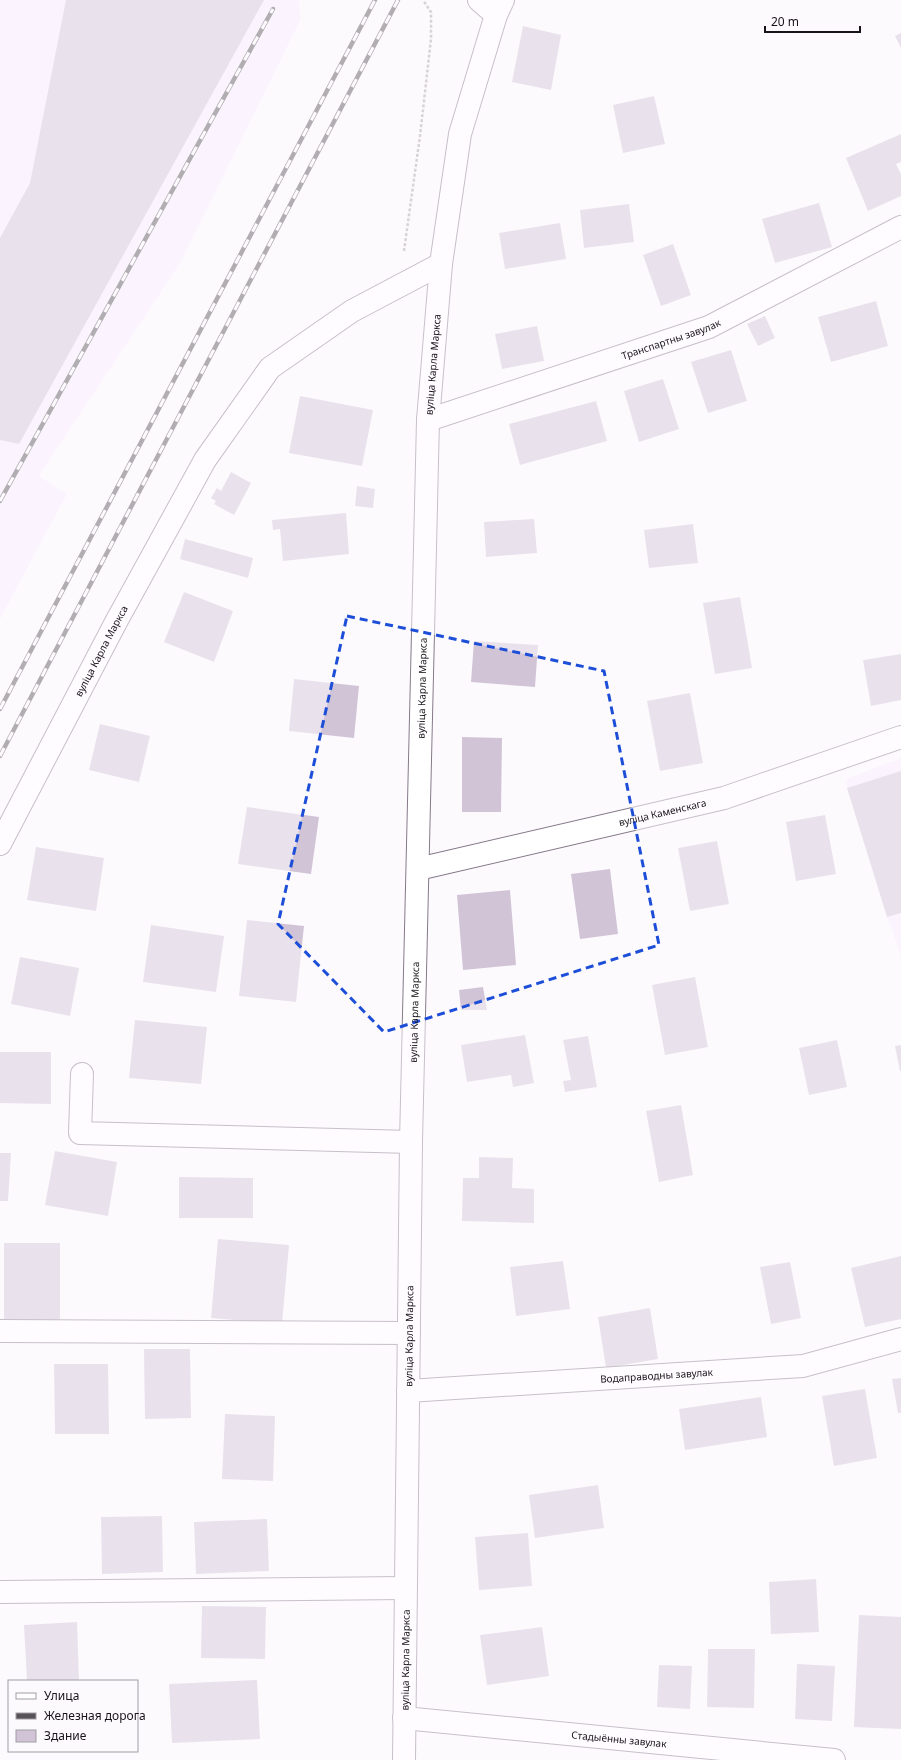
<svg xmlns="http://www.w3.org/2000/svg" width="901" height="1760" viewBox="0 0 901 1760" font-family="'Noto Sans',sans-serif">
	<rect width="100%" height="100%" fill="#fdfafe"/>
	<path fill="#f9eefe" d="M0,0H299L301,19L181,262L39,476L67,494L0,619Z
		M901,758V955L887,917L847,788L846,779Z"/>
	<path fill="#d1c4d7" d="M66,0H264L19,444L0,440V238L30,183Z
		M523,26L561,35L551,90L512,82Z
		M901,33V48L895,36Z
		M654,96L665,144L623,153L613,105Z
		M901,134V162L896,164L901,174V196L868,211L846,158Z
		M819,203L832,247L775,263L762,219Z
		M629,204L634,242L584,248L580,210Z
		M560,223L566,259L505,269L499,233Z
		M673,244L691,295L661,306L643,255Z
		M876,301L888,346L831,362L818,317Z
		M765,316L775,338L758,346L747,324Z
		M537,326L544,361L502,369L495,334Z
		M731,350L747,401L708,413L691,362Z
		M663,379L679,429L639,442L624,391Z
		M300,396L373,410L362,466L289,453Z
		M596,401L607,441L520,465L509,424Z
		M231,472L251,483L234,515L214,504L216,501L211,498L217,488L221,491Z
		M357,486L375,489L373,508L355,506Z
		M346,513L349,554L283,561L280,529L273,530L272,520Z
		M534,519L537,553L486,557L484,522Z
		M693,524L698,563L649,568L644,530Z
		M185,539L253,558L248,578L180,559Z
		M184,592L233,611L214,662L164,642Z
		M740,597L752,668L715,674L703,603Z
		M474,641L538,645L535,687L471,682Z
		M901,654V700L871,706L863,660Z
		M294,679L359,686L354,738L289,731Z
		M690,693L703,763L660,771L647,701Z
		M100,724L150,736L139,782L89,770Z
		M462,737L502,738L501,812H462Z
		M901,771V913L887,917L847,788Z
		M247,807L319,817L311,874L238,864Z
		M825,815L836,874L796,881L786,822Z
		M717,841L729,904L690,911L678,848Z
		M36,847L104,858L96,911L27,900Z
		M610,869L618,934L580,939L571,874Z
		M510,890L516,965L463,970L457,895Z
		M247,920L304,926L296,1002L239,996Z
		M151,925L224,936L216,992L143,982Z
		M20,957L79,968L70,1016L11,1004Z
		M695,977L708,1047L665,1055L652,985Z
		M483,987L487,1010H461L459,990Z
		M135,1020L207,1027L201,1084L129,1078Z
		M525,1035L534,1083L513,1087L511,1075L467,1082L461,1045Z
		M588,1036L597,1087L565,1092L563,1081L571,1080L563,1040Z
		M837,1040L847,1087L809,1095L799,1048Z
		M901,1045V1071H900L895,1046Z
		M0,1052H51V1104L0,1103Z
		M681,1105L693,1175L659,1182L646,1111Z
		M55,1151L117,1162L108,1216L45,1205Z
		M0,1153H11L8,1201H0Z
		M479,1157L513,1158L512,1188L534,1189V1223L462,1221L463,1178H479Z
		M179,1177L253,1178V1218H179Z
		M218,1239L289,1245L282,1324L211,1318Z
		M4,1243H60V1325H4Z
		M901,1256V1319L865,1327L851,1268Z
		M563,1261L570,1309L516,1316L510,1267Z
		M790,1262L801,1318L771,1324L760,1267Z
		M650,1308L658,1359L606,1368L598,1317Z
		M144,1349H190L191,1418L145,1419Z
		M54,1364H108L109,1434H55Z
		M901,1378V1413H898L892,1379Z
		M865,1389L877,1458L834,1466L822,1396Z
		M761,1397L767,1437L685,1450L679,1409Z
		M225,1414L275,1416L273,1481L222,1479Z
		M598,1485L604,1528L535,1538L529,1495Z
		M162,1516L163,1572L102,1574L101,1517Z
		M267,1519L269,1571L196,1574L194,1522Z
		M528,1533L532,1586L479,1590L475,1537Z
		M816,1579L819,1632L771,1634L769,1582Z
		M202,1606L266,1607L265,1659L201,1658Z
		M859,1615L901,1617V1729L854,1727Z
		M77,1622L79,1681H27L24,1625Z
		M542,1627L549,1676L487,1685L480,1635Z
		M708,1649H755L754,1708L707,1707Z
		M797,1664L835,1666L832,1721L795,1719Z
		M659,1665L692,1666L690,1709L657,1707Z
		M257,1680L260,1739L172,1743L169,1684Z"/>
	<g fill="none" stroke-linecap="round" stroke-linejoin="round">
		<g stroke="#85798a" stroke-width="24">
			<g id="minor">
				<path d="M496,15L503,0"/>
				<path id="s1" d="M428,420L709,327L901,227"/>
				<path id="s2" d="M0,844L116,622L205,460L270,368L352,311L441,264"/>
				<path id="s3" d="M418,869L724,798L901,737"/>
				<path d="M82,1074L80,1133L411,1142"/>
				<path d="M0,1331L409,1333"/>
				<path id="s4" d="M408,1391L803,1366L901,1339"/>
				<path d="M0,1592L405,1588"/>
				<path id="s5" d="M404,1718L834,1760"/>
			</g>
		</g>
		<g stroke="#85798a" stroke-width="24">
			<g id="major">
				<path id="s6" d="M404,1760L411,1142L428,420L441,264L460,134L496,15L479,0"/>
			</g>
		</g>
		<path stroke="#a9a6ab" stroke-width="2.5" stroke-dasharray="3 2" stroke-linecap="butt" d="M404,251L420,136L431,39V12L423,0"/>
		<use href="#minor" stroke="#fff" stroke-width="22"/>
		<use href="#major" stroke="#fff" stroke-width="22"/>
		<g stroke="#565258" stroke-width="4.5">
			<path id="rail" d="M0,501L273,9
				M0,709L375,0
				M0,756L398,0"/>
		</g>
		<use href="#rail" stroke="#fdfafe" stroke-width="3" stroke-dasharray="9" stroke-linecap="butt"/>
	</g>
	<path d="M0 0H901V1760H0ZM347,616L604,671L659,945L384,1032L278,924Z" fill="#fdfafe" fill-opacity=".55" fill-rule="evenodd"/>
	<path fill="none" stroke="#1d4ed8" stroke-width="3" stroke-dasharray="8 5" stroke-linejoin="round" d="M347,616L604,671L659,945L384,1032L278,924Z"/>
	<g text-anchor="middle" stroke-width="3.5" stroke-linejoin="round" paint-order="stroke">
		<g font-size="10" fill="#18131a" stroke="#fdfafe">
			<text dy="4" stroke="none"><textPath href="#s1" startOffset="256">Транспартны завулак</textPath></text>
			<text dy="4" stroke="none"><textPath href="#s6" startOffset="1396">вуліца Карла Маркса</textPath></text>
			<text dy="4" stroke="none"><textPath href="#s2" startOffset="218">вуліца Карла Маркса</textPath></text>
			<text dy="4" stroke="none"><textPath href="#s6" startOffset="1072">вуліца Карла Маркса</textPath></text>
			<text dy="4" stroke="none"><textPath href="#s3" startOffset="251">вуліца Каменскага</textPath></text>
			<text dy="4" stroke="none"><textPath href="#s6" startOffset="748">вуліца Карла Маркса</textPath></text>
			<text dy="4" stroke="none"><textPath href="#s6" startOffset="424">вуліца Карла Маркса</textPath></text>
			<text dy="4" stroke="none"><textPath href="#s4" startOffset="249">Водаправодны завулак</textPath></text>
			<text dy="4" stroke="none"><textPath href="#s6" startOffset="100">вуліца Карла Маркса</textPath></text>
			<text dy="4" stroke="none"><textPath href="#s5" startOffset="216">Стадыённы завулак</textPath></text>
		</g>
	</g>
	<rect x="8" y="1680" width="130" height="72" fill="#fdfafe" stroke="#a19ea3"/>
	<rect x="16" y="1693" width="20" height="6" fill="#ffffff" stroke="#a19ea3"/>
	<text x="44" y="1700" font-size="12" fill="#18131a">Улица</text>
	<rect x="16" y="1713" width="20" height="6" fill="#565258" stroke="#a19ea3"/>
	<text x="44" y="1720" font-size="12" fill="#18131a">Железная дорога</text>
	<rect x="16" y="1730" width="20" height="12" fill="#d1c4d7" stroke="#a19ea3"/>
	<text x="44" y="1740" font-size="12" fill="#18131a">Здание</text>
	<path d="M765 26v6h95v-6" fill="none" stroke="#18131a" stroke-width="2"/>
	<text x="771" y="26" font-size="12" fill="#18131a" stroke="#fdfafe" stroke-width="3" paint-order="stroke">20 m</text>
</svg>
